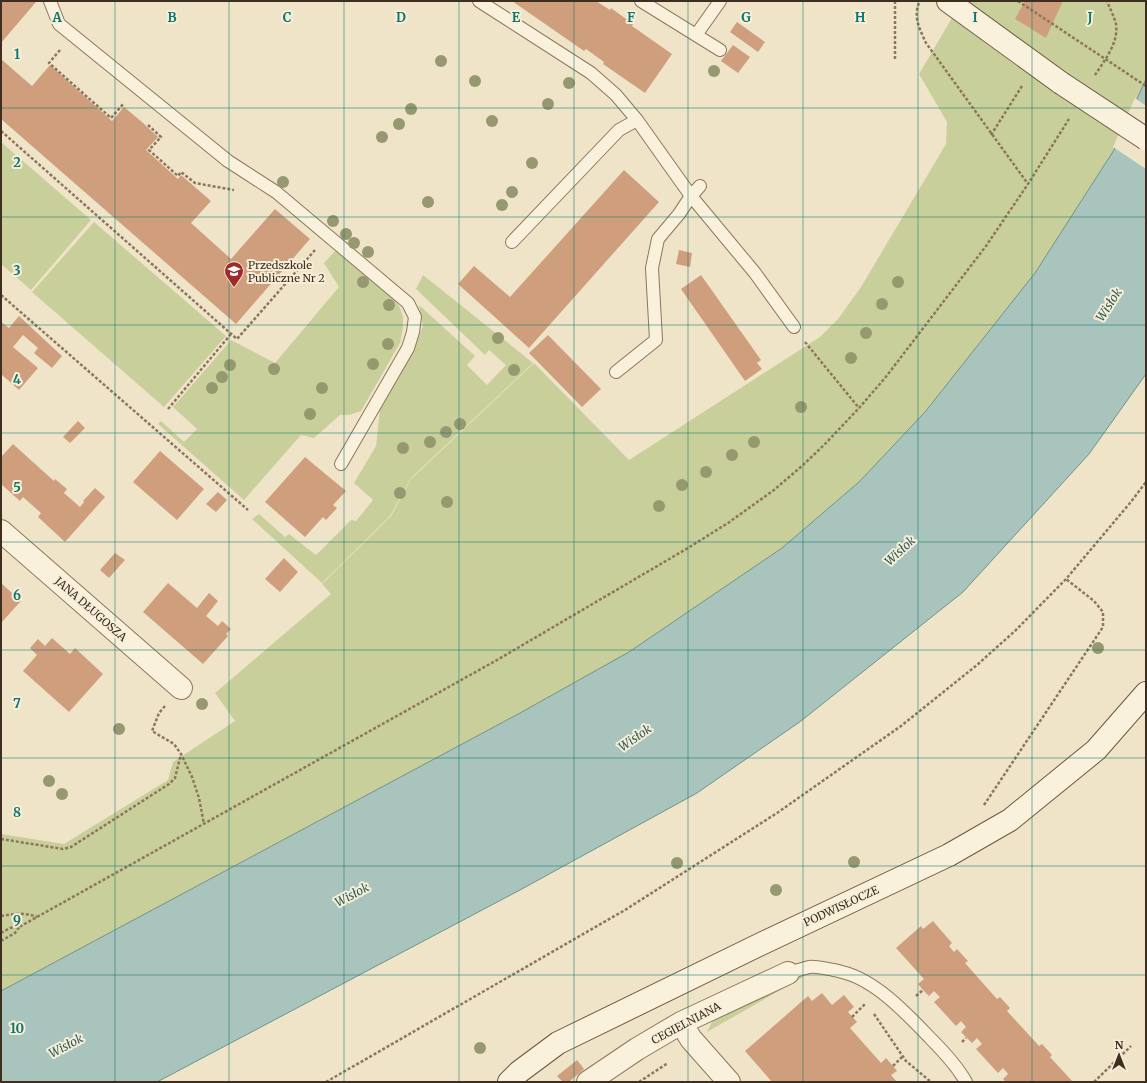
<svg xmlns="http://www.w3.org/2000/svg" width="1147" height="1083" viewBox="0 0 1147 1083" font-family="Merriweather,serif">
	<rect width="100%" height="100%" fill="#f0e4c8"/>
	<path fill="#c9cf9b" d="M962,1H1146V79L1114,150L1035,273L925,412L859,482L782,548L629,652L520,713L1,991V834L64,844L168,780L173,762L235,721L215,693L331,594L322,584L391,516L411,479L534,363L629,460L820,337L838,319L861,287L946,144L947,122L919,74Z
		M1,142L91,220L31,290L1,264Z
		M94,222L226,336L164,407L32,292Z
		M335,251L394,298L400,308L403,317V328L400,343L361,411L349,415H340L314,438L301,435L244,500L158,424L161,421L184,442L197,429L173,407L231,340L275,363L339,287L324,263Z
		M423,275L533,363L411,478L390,516L322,583L252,519L259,514L285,537L289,534L316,555L351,520L356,521L373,500L354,483L376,446L380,409L413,351L423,326L419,305L475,356L467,365L487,385L506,365L489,350L485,355L416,289Z
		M805,976L707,1032L712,1022L716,1018L781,979Z"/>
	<path fill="#a9c4bc" stroke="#6f938a" d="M1146,79V374L1089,454L963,592L801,721L697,793L520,890L157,1082H1V991L520,713L629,652L782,548L859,482L925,412L1035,273L1114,150Z"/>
	<path fill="#f0e4c8" d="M1135,98L1146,106V169L1113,147Z"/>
	<path fill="#cf9f7d" d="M1,1L36,2L1,43Z
		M512,1H596L610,10L611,8L633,24L632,26L672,54L645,93L603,64L604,62L586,49L584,51Z
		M1025,1H1063L1046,38L1015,19Z
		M737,22L765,42L758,52L730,32Z
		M733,45L750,57L738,73L721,61Z
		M1,59L32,86L50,65L112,121L124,107L142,122L158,137L146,150L178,179L181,175L211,201L191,223L231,259L275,209L310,239L236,324L1,119Z
		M624,170L659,202L529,348L458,284L474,266L510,297Z
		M679,250L692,253L690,267L676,264Z
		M701,275L761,360L757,363L762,369L745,381L681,289Z
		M19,316L62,356L52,368L34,353L38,348L23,335L13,347L38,368L19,390L1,374V322L9,328Z
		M548,335L601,389L582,407L529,353Z
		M78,421L85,428L70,443L63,437Z
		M13,444L54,481L55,479L67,489L64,493L80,507L84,502L83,501L95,488L105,497L65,542L38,517L41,513L23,497L20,501L1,484V457Z
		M160,451L204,489L177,520L133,482Z
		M305,457L346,491L333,505L337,508L326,520L323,517L305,537L265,502Z
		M218,492L227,500L216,512L206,504Z
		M115,553L125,560L109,578L100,570Z
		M284,558L298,572L280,592L265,579Z
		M1,583L21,601L1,623Z
		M168,583L197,608L209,593L218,601L206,616L218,626L222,621L231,629L226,634L228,636L203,664L143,612Z
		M52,638L70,654L75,648L103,674L69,712L23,671L37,655L30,648L38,639L45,646Z
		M933,921L952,943L949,946L954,952L957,949L968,961L965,963L997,999L1000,997L1010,1008L1007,1011L1039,1046L1042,1044L1052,1055L1050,1057L1073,1082H1006L1003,1079L1008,1074L1003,1068L998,1073L976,1049L982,1044L977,1038L972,1043L961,1032L966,1027L961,1021L956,1026L934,1002L940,997L934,991L929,996L923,990L918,984L924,979L896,948L921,926L923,929Z
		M822,993L832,1005L844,995L854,1007L848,1012L857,1022L850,1028L881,1063L886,1058L893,1066L897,1071L891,1075L897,1082H772L745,1051L808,996L812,1001Z
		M577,1060L584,1069L569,1082H563L557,1076Z"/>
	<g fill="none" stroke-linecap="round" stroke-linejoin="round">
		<g stroke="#8d765c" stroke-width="14">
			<path id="lane" d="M50,1L59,24L228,161L276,192L408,303L415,317L413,332L408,348L341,464
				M479,1L591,73L616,95L637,120L691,196L755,273L794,327
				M641,1L720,50
				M696,35L720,1
				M512,242L619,130L637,120
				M616,372L656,340L652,268L658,239L679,214L691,196L700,186
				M788,973C795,971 802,969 809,967C815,966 835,970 842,972C876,980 908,1015 931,1039C944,1052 957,1066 966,1082"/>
		</g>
		<g stroke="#8d765c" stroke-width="24">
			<path id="street" d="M1,531L181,688
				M681,1023L691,1039L729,1082
				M588,1082L637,1049L681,1023L788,973"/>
		</g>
		<g stroke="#6f573f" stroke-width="24">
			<path id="secondary" d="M948,1L1061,83
				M509,1082L519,1072L558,1043L763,943L949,855L1010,820L1096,750L1146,693"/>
		</g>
		<path stroke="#8d765c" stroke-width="2.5" stroke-dasharray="3 2" stroke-linecap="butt" d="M895,1V59
			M919,3C913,17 920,30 926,43L1028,184
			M60,50L49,63L111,118L124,103
			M1095,75C1104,61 1119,43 1116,24C1114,16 1110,9 1107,1
			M148,125L161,137L149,150L178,176L181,172L195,183L234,190
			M1,131L237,339L315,250
			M991,135L1022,86
			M1,295L248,510
			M805,342L859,408
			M168,409L231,334
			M165,706L159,713L152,731L174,744L181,754L192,777L199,798L204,824
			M984,805L1103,627V612L1094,601L1066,579
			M1,839L63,849L71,847L169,784L175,778L181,754
			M1,916C14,914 25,912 37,917
			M1,933L10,928L21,926L37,917L497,660L688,548L728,523L774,490L802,466L825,444L859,408L885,378L986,246L1028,184L1069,119
			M1,941L15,933L20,926
			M916,996L923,990
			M874,1014L906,1061L931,1082
			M852,1017L865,1004
			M962,1042L966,1038
			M893,1066L903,1056
			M326,1082L625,910L777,813L901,726L977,665L1016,630L1066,579L1130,503L1146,482
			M639,1082L668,1063
			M1094,1082L1131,1046"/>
		<use href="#lane" stroke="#faf1dc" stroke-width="12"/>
		<use href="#street" stroke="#faf1dc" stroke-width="22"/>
		<use href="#secondary" stroke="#faf1dc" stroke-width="22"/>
		<g stroke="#6f573f" stroke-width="24" stroke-linecap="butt">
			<path id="secondary-bridge" d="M1061,83L1146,139"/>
		</g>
		<path stroke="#8d765c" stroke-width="2.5" stroke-dasharray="3 2" stroke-linecap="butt" d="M1018,1L1146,86"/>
		<use href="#secondary-bridge" stroke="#faf1dc" stroke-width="22"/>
	</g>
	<g fill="#96986f">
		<circle cx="441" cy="61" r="6"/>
		<circle cx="714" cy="71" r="6"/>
		<circle cx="475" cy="81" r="6"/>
		<circle cx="569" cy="83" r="6"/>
		<circle cx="548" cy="104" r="6"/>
		<circle cx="411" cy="109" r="6"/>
		<circle cx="492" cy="121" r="6"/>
		<circle cx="399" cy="124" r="6"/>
		<circle cx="382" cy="137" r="6"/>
		<circle cx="532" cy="163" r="6"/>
		<circle cx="283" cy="182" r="6"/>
		<circle cx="512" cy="192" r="6"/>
		<circle cx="428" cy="202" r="6"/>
		<circle cx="502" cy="205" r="6"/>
		<circle cx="333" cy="221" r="6"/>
		<circle cx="346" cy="234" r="6"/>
		<circle cx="354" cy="243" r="6"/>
		<circle cx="368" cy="252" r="6"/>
		<circle cx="363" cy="282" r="6"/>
		<circle cx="898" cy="282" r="6"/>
		<circle cx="882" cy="304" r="6"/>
		<circle cx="389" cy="305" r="6"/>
		<circle cx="866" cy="333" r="6"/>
		<circle cx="498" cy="338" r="6"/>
		<circle cx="388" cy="344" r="6"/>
		<circle cx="851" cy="358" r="6"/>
		<circle cx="373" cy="364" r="6"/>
		<circle cx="230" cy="365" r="6"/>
		<circle cx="274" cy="369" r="6"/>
		<circle cx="514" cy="370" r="6"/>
		<circle cx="222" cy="377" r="6"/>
		<circle cx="212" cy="388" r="6"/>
		<circle cx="322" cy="388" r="6"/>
		<circle cx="801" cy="407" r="6"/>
		<circle cx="310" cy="414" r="6"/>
		<circle cx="460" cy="424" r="6"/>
		<circle cx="446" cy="432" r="6"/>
		<circle cx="430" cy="442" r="6"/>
		<circle cx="754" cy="442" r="6"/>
		<circle cx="403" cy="448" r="6"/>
		<circle cx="732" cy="455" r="6"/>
		<circle cx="706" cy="472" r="6"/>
		<circle cx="682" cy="485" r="6"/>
		<circle cx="400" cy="493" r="6"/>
		<circle cx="447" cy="502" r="6"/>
		<circle cx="659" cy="506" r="6"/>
		<circle cx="1098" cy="648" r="6"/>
		<circle cx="202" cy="704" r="6"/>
		<circle cx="119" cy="729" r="6"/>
		<circle cx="49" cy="781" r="6"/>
		<circle cx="62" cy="794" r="6"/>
		<circle cx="854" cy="862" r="6"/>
		<circle cx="677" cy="863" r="6"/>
		<circle cx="776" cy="890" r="6"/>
		<circle cx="480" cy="1048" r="6"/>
	</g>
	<path fill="none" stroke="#0f766e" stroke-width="1" stroke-opacity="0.55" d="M115,1V1082M229,1V1082M344,1V1082M459,1V1082M574,1V1082M688,1V1082M803,1V1082M918,1V1082M1032,1V1082M1,108H1146M1,217H1146M1,325H1146M1,433H1146M1,542H1146M1,650H1146M1,758H1146M1,866H1146M1,975H1146"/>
	<defs>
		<g id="school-pin" transform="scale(1)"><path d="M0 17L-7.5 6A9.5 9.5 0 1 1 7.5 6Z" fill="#9e2a2b" stroke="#f7eed8"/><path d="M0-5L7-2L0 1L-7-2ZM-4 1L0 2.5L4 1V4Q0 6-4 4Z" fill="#fff"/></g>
	</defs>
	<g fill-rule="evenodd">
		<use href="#school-pin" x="234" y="271"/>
	</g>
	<g text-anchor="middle" stroke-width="4" stroke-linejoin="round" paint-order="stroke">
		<g font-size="11" fill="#3d2e20" stroke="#f7eed8" text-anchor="start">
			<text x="248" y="269">Przedszkole<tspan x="248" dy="13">Publiczne Nr 2</tspan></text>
		</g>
		<g font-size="11" fill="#3d2e20" stroke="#f7eed8">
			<text transform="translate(91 609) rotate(41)" y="4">JANA DŁUGOSZA</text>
			<text transform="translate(841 906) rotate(-25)" y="4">PODWISŁOCZE</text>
			<text transform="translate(686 1023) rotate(-28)" y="4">CEGIELNIANA</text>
		</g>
		<g font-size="12" font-style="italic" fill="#2f5d5a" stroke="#f7eed8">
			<text transform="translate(1109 305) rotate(-57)" y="4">Wisłok</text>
			<text transform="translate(900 551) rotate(-43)" y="4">Wisłok</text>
			<text transform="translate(635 738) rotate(-35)" y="4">Wisłok</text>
			<text transform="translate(352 895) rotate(-28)" y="4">Wisłok</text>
			<text transform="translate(66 1046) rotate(-28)" y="4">Wisłok</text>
		</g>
	</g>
	<g font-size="13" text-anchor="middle" font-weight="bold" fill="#0f766e" stroke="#f7eed8" stroke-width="4" stroke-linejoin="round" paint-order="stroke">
		<text x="57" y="22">A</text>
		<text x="172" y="22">B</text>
		<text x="287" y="22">C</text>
		<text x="401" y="22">D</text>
		<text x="516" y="22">E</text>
		<text x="631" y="22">F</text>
		<text x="746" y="22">G</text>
		<text x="860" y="22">H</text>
		<text x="975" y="22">I</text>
		<text x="1090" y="22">J</text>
		<text x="17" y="59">1</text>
		<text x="17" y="167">2</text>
		<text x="17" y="275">3</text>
		<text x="17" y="384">4</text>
		<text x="17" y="492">5</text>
		<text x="17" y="600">6</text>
		<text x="17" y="708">7</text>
		<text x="17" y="817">8</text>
		<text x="17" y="925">9</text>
		<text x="17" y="1033">10</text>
	</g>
	<rect width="1147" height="1083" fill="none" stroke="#3d2e20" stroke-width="4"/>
	<g transform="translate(1119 1055)" stroke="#f7eed8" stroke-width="3" paint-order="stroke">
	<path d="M0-3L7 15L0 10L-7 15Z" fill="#3d2e20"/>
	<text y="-6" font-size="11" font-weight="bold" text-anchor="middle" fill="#3d2e20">N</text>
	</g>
</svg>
